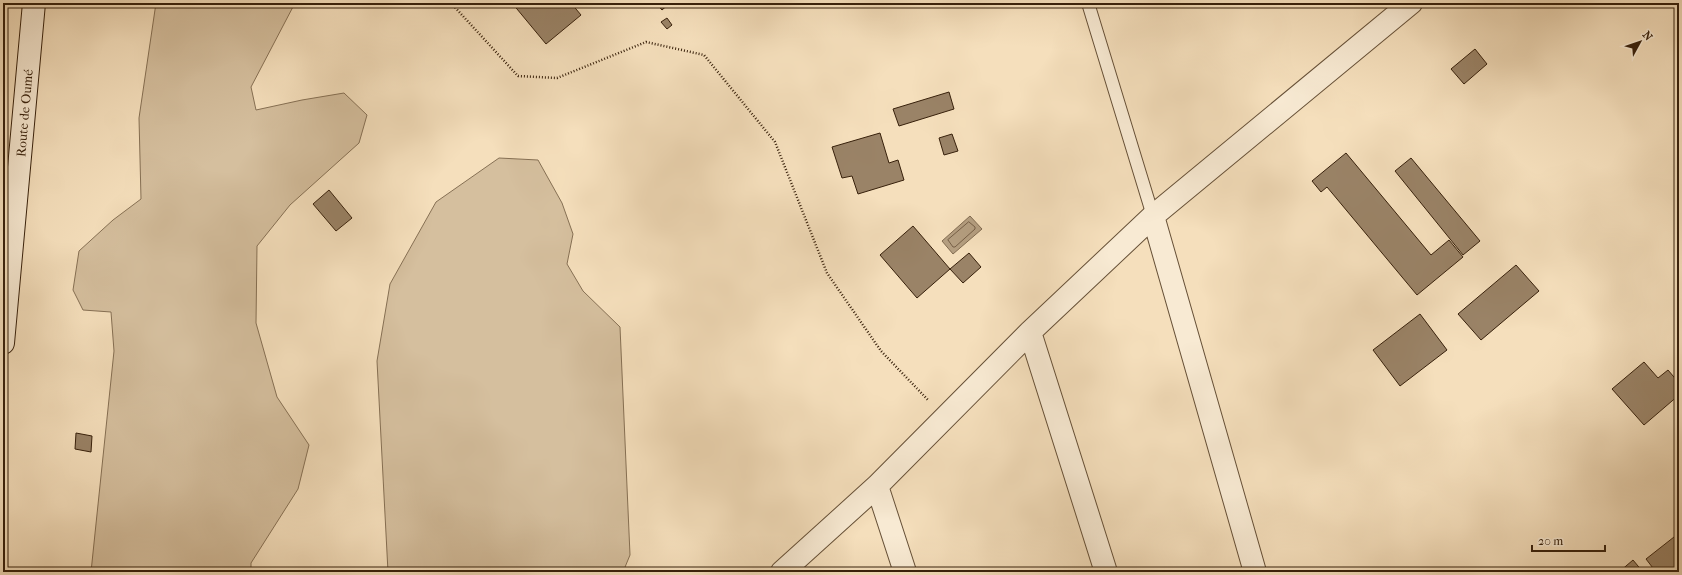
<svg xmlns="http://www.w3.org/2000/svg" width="1682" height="575" viewBox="0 0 1682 575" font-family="'IM FELL French Canon',serif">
	<rect width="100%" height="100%" fill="#f5dfbc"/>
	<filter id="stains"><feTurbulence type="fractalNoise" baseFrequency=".005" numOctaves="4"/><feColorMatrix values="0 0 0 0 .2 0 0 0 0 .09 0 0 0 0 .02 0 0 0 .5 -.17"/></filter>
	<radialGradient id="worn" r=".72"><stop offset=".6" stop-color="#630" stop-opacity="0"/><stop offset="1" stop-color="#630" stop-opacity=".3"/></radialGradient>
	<path fill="#d5bf9e" stroke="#867054" d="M156,3H295L251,87L256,110L302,100L344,93L367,115L359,143L290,205L257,246L256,323L277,397L309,445L298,489L251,563V572H91L114,351L111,312L83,310L73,290L79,251L113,220L141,199L139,118Z
		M499,158L538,160L562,203L573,234L567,264L583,291L620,327L630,555L623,572H388L377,361L390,284L436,202Z"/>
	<path fill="#b49e80" stroke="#826c51" d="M970,216L982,229L953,254L942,241Z"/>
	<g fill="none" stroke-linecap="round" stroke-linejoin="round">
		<path stroke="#765f46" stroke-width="1" d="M969,222L975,227V229L955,247H953L948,240Z"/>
	</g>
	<path fill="#9a8367" stroke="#37200b" d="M512,3H571L581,15L546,44Z
		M656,3H670L662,10Z
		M667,18L672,25L667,29L661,22Z
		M1475,49L1487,64L1464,84L1451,69Z
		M949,92L954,109L899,126L893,109Z
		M880,133L889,163L898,160L904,180L858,194L852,176L842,178L832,147Z
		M952,134L958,151L944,155L939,138Z
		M1346,153L1431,255L1449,240L1463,257L1417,295L1327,187L1321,192L1312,181Z
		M1411,158L1480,241L1463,255L1395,171Z
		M329,190L352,218L336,231L313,204Z
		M913,226L950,269L917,298L880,255Z
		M969,253L981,267L963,283L950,269Z
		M1516,265L1539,291L1481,340L1458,314Z
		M1420,314L1447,350L1400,386L1373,350Z
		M1644,362L1658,378L1668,370L1679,383V395L1644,425L1612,389Z
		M76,433L92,436L91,452L75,449Z
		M1674,537L1679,543V572H1656L1646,559Z
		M1633,560L1643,572H1619Z"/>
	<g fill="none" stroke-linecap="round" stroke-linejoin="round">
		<g stroke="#665037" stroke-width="14">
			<path id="service" d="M1088,3L1153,216"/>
		</g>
		<g stroke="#665037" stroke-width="24">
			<path id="minor" d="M1153,216L1255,572
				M1030,332L1106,572
				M877,486L905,572
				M782,572L877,486L1030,332L1153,216L1411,3"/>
		</g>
		<g stroke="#37200b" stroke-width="24">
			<path id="secondary" d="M3,343L34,3"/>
		</g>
		<path stroke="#37200b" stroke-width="2.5" stroke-dasharray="1 2" stroke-linecap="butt" d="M451,3L518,76L557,78L646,42L704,55L775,142L827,273L881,351L929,401"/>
		<use href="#service" stroke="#f8ead3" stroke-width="12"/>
		<use href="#minor" stroke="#f8ead3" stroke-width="22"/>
		<use href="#secondary" stroke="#f8ead3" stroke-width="22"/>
	</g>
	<g text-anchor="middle" stroke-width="3" stroke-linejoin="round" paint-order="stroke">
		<g font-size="13" fill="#37200b" stroke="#f8ead3">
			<text transform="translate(24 113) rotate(-85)" y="5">Route de Oumé</text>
		</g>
	</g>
	<rect width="1682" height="575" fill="none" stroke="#f5dfbc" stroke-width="16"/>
	<rect x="4" y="4" width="1674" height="567" fill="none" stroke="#37200b" stroke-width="2"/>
	<rect x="8" y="8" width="1666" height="559" fill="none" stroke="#37200b"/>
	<g transform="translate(1640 42) rotate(50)" stroke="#f8ead3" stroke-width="3" paint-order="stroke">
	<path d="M0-3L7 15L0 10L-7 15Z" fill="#37200b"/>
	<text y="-6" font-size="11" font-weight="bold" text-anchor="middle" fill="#37200b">N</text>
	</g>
	<path d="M1532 545v6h73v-6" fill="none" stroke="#37200b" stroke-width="2"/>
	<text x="1538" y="545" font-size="12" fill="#37200b" stroke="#f8ead3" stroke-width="3" paint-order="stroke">20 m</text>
	<rect width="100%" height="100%" filter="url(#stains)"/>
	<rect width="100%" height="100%" fill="url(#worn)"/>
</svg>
